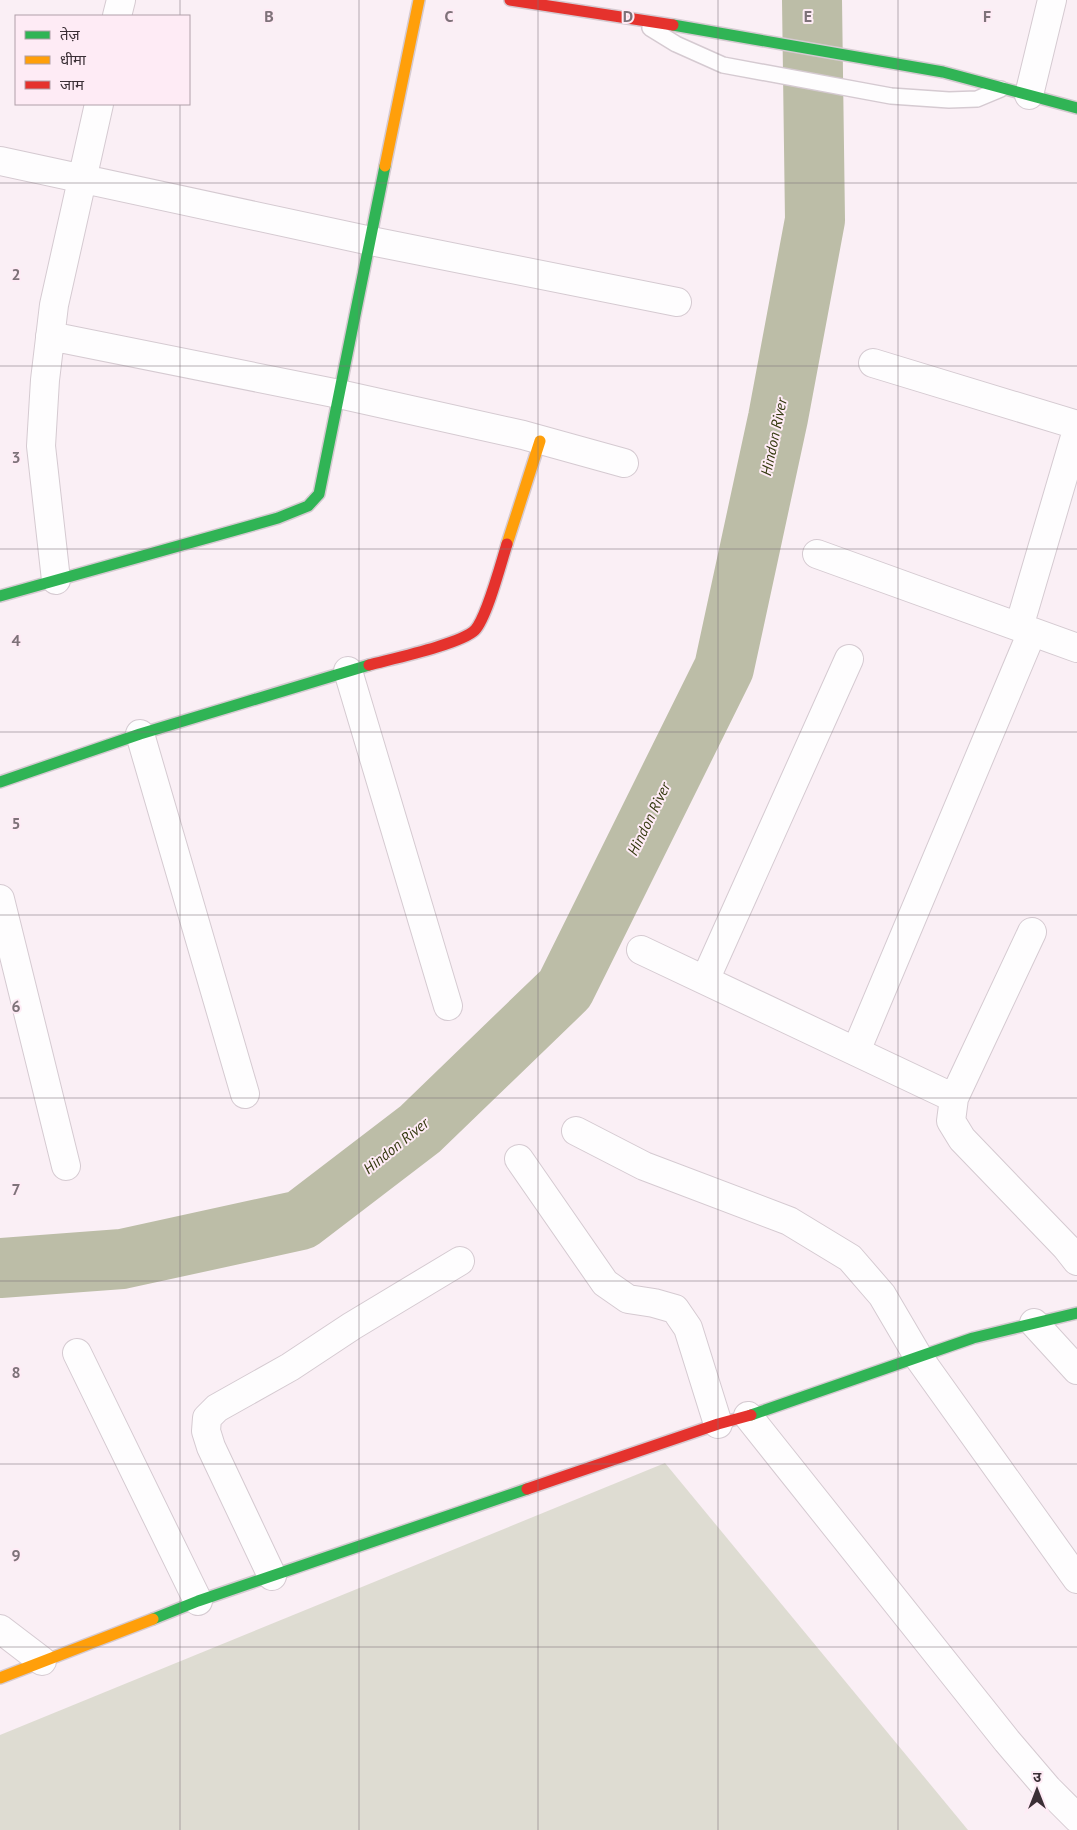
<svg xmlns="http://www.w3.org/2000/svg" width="1077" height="1830" viewBox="0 0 1077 1830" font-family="'PT Sans','Noto Sans Devanagari',sans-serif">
	<rect width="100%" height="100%" fill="#faeff5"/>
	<path fill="#dedcd2" d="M665,1463L968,1830H0V1735Z"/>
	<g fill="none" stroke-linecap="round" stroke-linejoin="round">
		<path stroke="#bcbda7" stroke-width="60" d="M0,1268L122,1259L301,1220L420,1129L565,989L724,668L778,418L815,220L812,0"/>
		<g stroke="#d5cad1" stroke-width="18">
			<path id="lane" d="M650,28L676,44L723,65L891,96L949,100L977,99L1001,89"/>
		</g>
		<g stroke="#d5cad1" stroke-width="30">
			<path id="street" d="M117,16L121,0
				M1029,95L1052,0
				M0,161L371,241L677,302
				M50,336L339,394L523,435L624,463
				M873,363L1077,425
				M817,554L1077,648
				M56,580L41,446L45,380L54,305L99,104
				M1019,627L1077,430
				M348,671L448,1006
				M140,734L245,1094
				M0,899L66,1166
				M1032,932L954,1098L951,1121L962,1139L1066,1247L1077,1261
				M641,950L954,1098
				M705,980L849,659
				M856,1051L1032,632
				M576,1131L644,1166L789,1221L850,1258L882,1295L919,1358L1077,1579
				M519,1159L605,1283L628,1299L654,1303L675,1309L688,1328L718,1424
				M1034,1323L1077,1370
				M77,1353L198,1601
				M748,1416L1007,1741L1048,1789L1077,1818
				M272,1576L211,1447L206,1431L207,1418L217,1408L290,1367L352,1326L460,1261
				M0,1629L42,1661"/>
		</g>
		<g stroke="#d5cad1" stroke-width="14">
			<path id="fast" d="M673,25L943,72L1077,108
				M0,596L278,518L308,506L319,494L385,166
				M0,782L140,734L369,665
				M751,1415L973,1338L1077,1313
				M153,1619L198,1601L527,1489"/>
		</g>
		<g stroke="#d5cad1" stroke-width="14">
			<path id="slow" d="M385,166L419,0
				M507,544L540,441
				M0,1678L153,1619"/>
		</g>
		<g stroke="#d5cad1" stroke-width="14">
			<path id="jam" d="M510,0L673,25
				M369,665C391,659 461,644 475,630C487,617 501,563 507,544
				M527,1489L718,1424L751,1415"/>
		</g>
		<use href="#lane" stroke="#fefdfe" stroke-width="15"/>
		<use href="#street" stroke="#fefdfe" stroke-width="28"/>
		<use href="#fast" stroke="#30b455" stroke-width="11"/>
		<use href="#slow" stroke="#ff9f0a" stroke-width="11"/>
		<use href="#jam" stroke="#e5322d" stroke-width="11"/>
	</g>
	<path fill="none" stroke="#7e7279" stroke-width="1" stroke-opacity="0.55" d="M180,0V16M359,0V1830M538,0V1830M718,0V1830M898,0V1830M180,104V1830M0,183H1077M0,366H1077M0,549H1077M0,732H1077M0,915H1077M0,1098H1077M0,1281H1077M0,1464H1077M0,1647H1077"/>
	<g text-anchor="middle" stroke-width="4" stroke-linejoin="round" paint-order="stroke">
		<g font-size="15" font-style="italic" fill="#34390f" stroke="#feebf5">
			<text transform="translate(774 437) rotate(-78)" y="5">Hindon River</text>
			<text transform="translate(649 819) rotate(-64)" y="5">Hindon River</text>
			<text transform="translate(396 1146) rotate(-39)" y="5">Hindon River</text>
		</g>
	</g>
	<g font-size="16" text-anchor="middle" font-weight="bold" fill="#7e7279" stroke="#feebf5" stroke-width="4" stroke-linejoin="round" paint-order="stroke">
		<text x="269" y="22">B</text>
		<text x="449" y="22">C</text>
		<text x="628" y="22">D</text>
		<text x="808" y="22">E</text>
		<text x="987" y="22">F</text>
		<text x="16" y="280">2</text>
		<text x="16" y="463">3</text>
		<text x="16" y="646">4</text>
		<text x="16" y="829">5</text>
		<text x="16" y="1012">6</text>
		<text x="16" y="1195">7</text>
		<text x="16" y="1378">8</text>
		<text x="16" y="1561">9</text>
	</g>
	<rect x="15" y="15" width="175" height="90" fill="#feebf5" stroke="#b0a0a9"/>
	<rect x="25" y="31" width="25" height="8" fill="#30b455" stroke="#b0a0a9"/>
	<text x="60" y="40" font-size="15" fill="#3b2f36">तेज़</text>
	<rect x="25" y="56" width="25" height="8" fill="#ff9f0a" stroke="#b0a0a9"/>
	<text x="60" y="65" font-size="15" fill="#3b2f36">धीमा</text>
	<rect x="25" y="81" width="25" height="8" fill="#e5322d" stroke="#b0a0a9"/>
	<text x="60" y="90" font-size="15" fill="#3b2f36">जाम</text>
	<g transform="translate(1037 1790)" stroke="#feebf5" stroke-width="4" paint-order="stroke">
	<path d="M0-4L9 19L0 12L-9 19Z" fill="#3b2f36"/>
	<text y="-8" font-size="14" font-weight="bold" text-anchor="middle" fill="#3b2f36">उ</text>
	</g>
</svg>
